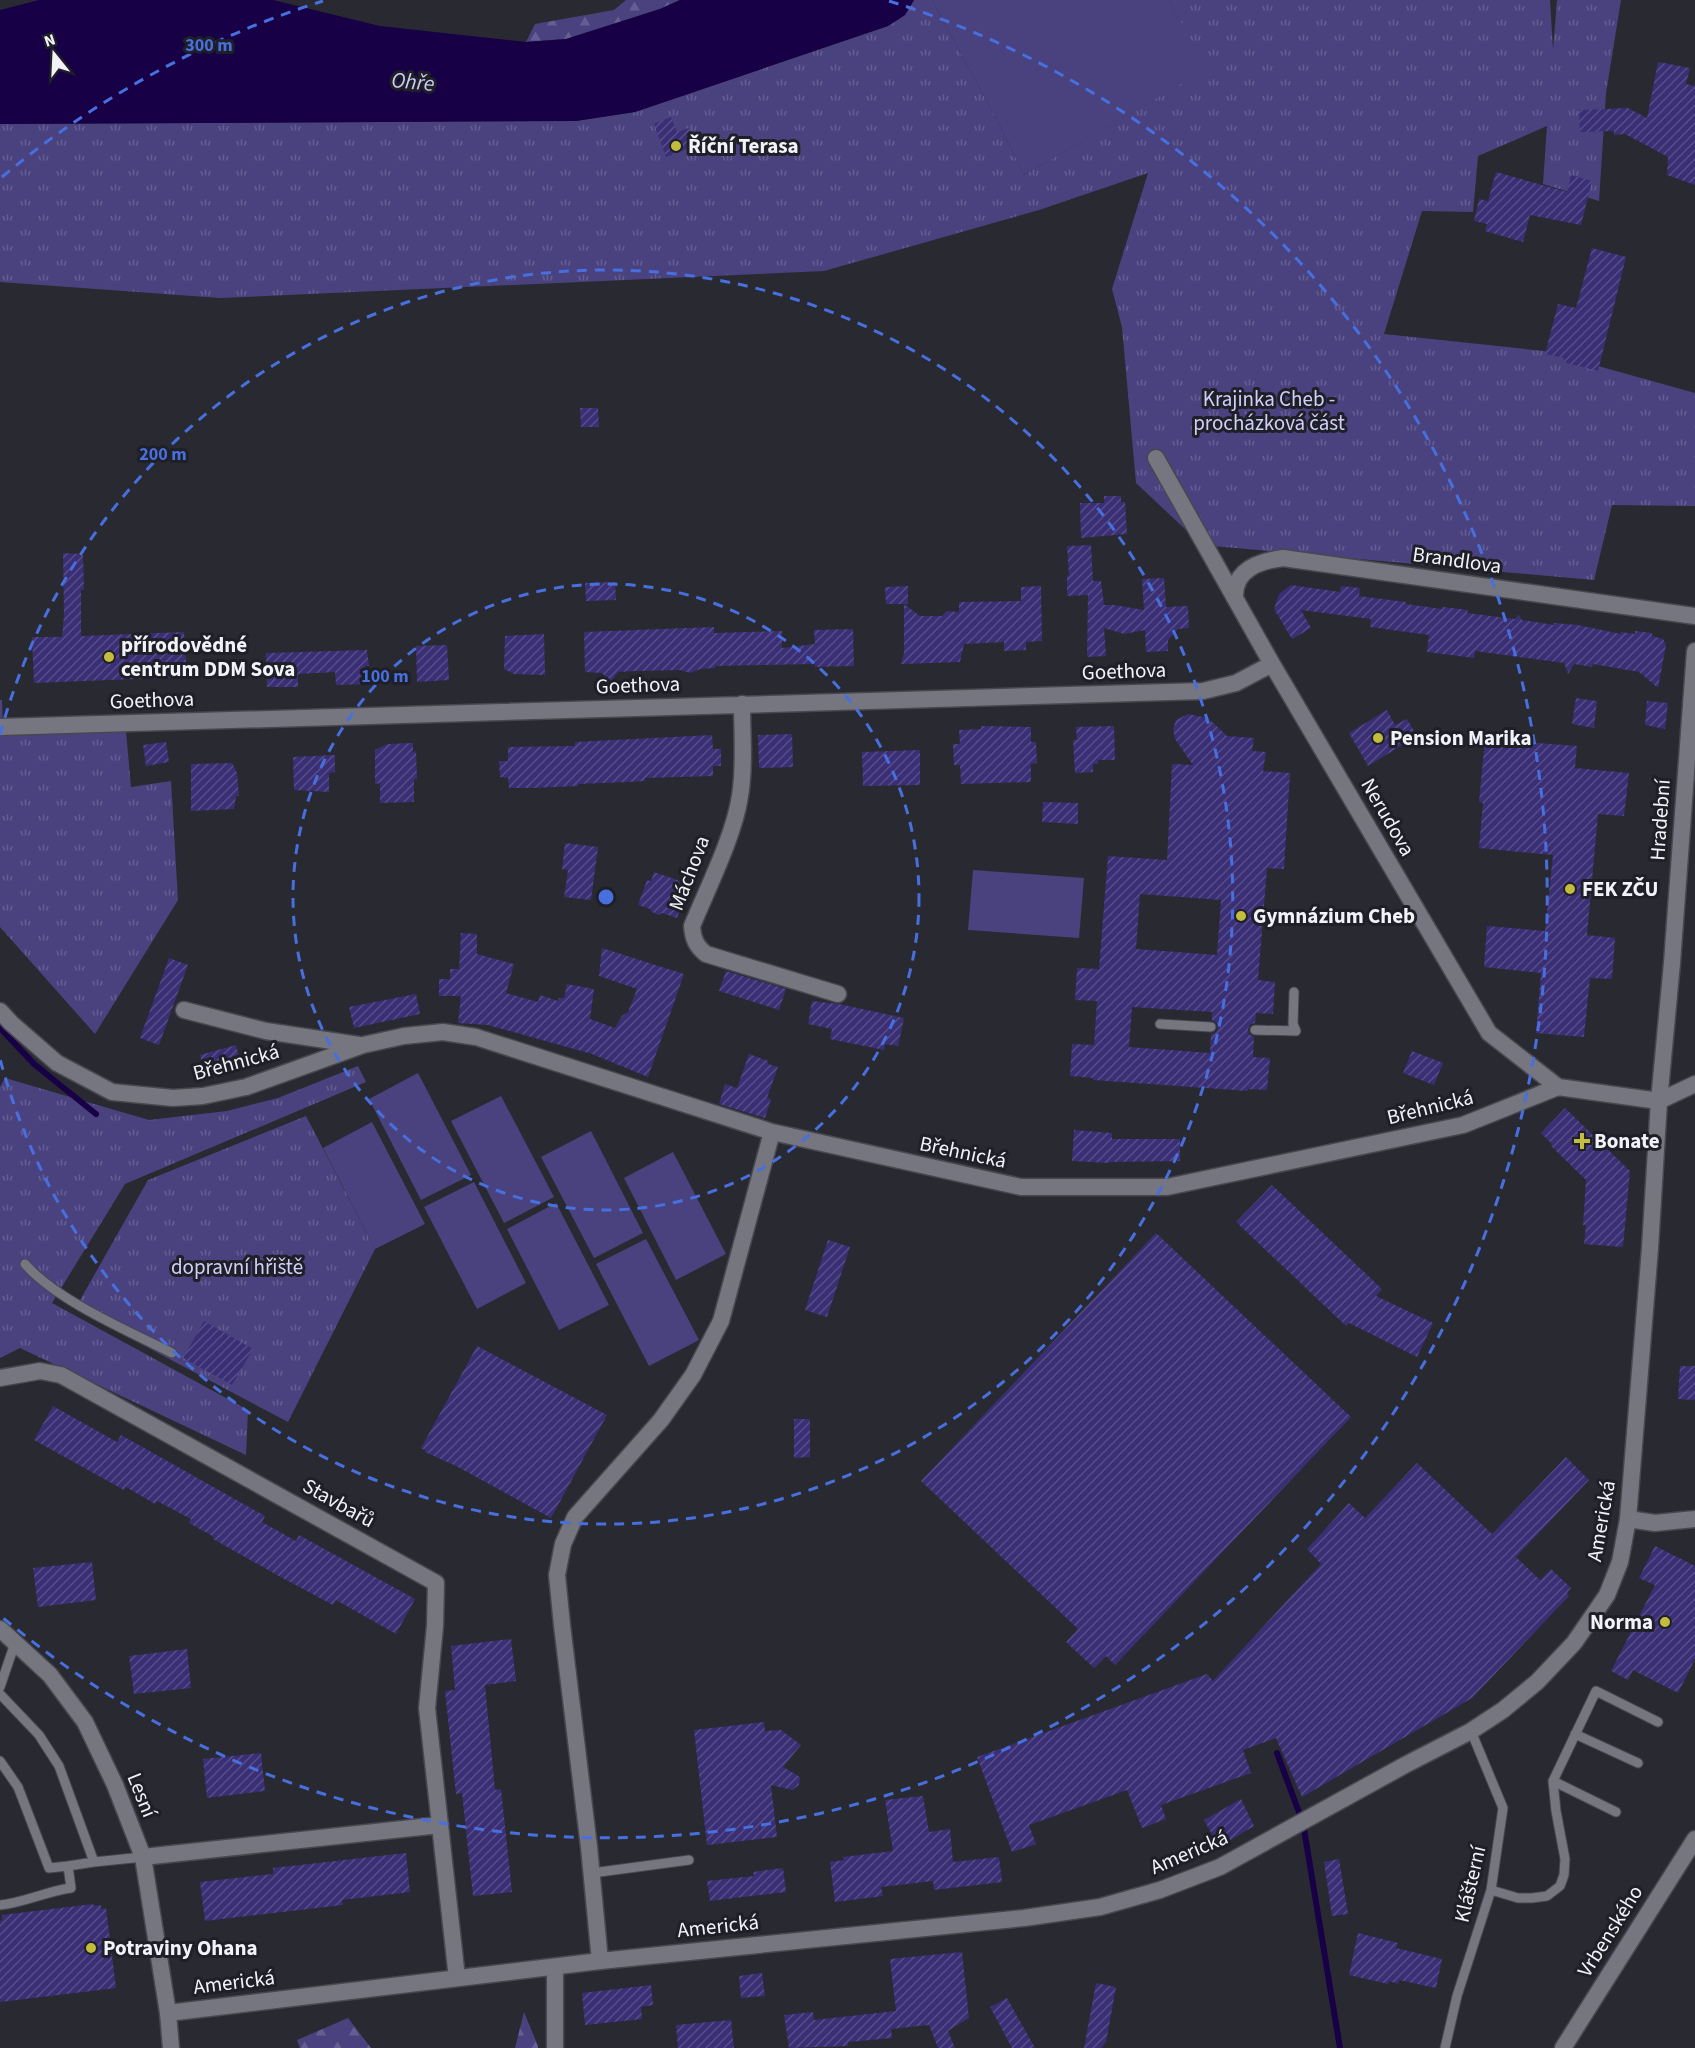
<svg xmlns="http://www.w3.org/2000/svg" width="1695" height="2048" viewBox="0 0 1695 2048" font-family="'Source Sans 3',sans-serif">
	<defs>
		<pattern id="forest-firs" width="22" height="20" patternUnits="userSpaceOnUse" patternTransform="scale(1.5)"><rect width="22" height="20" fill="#4a427f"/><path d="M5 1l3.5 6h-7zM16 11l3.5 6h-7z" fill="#655e92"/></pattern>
		<pattern id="park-tufts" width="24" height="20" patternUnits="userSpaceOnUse" patternTransform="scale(1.5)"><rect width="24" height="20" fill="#4a427f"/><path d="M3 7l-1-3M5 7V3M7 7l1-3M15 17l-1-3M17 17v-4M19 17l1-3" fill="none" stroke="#655e92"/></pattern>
		<pattern id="building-hatch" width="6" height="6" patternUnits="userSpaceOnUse" patternTransform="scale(1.5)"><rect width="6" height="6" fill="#3a2e75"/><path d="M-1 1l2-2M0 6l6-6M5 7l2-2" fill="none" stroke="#574d89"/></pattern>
	</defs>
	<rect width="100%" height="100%" fill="#292931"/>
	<path fill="#4a427f" d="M932,0H1169L1208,69L1024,175L998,122Z
		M973,870L1084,878L1079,938L968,930Z
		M418,1073L471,1175L421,1200L369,1099Z
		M501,1096L554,1197L504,1223L451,1121Z
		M372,1122L425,1224L375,1249L323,1148Z
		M591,1131L643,1233L594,1258L541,1157Z
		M673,1152L726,1254L676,1280L624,1178Z
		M474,1182L526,1283L477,1309L424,1207Z
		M556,1203L609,1305L559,1330L507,1229Z
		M646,1239L699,1340L649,1366L596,1264Z"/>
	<path fill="url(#forest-firs)" d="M626,0H680L660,9L566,39L526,42L535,24L614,10Z
		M524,2012L538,2046V2048H515Z
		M348,2018L371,2048H300L297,2040Z"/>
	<path fill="url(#park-tufts)" d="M914,0H932L998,122L1024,175L1207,69L1169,0H1550L1553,50L1557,0H1621L1606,93L1599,201L1543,184L1547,126L1478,156L1473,212L1422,211L1384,334L1544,351L1695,393V506L1612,505L1594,580L1202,545L1136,483L1122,327L1112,289L1148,173L1039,210L824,271L220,298L0,282V124L576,121L635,112L888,26L905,15Z
		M0,700H2L3,733L126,731L131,787L171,781L178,900L95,1034L0,927Z
		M358,1066L366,1082L125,1184L52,1303L248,1410L246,1455L20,1348L0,1358V1087L5,1078L149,1120L227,1111L278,1098Z
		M306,1116L375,1249L288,1422L75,1309L148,1180Z"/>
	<path fill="#170046" d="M39,0H273L380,26L526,42L566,39L660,9L680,0H914L905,15L888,26L635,112L576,121L0,124V10Z"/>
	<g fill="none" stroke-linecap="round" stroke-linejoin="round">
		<path stroke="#170046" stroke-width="6" d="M0,1028L34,1064L96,1114
			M1277,1753L1303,1823L1340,2048"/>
	</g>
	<path fill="url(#building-hatch)" fill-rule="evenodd" d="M1658,62L1690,68L1686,84L1695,86V185L1667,175L1668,157L1625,134L1614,135V131L1580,132L1579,110L1628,108L1647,118Z
		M671,117L677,132L689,128L695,146L666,157L654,124Z
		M1496,172L1567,192L1571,175L1592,181L1581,225L1530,215L1523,242L1485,231L1487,224L1474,221L1479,199L1488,201Z
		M1592,248L1626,257L1598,371L1563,362L1564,358L1545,354L1558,304L1576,308Z
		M580,408H598L599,427H581Z
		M1104,496H1121V502H1125L1127,534L1081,538L1080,503H1104Z
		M1091,545L1093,581H1101L1104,605H1114L1144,610L1142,579L1164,578L1166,607L1188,606L1189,628L1178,629L1168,640V651L1146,652L1145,630L1124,634L1104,628L1106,656L1087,657L1088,595L1067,596V576L1069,575L1067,546Z
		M63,553L83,554L84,590H81V636L184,632L187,677L34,683L32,637H62L64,616Z
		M615,582L616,600L586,601L585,583Z
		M1291,585L1340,592L1341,586L1360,588L1359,596L1406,602V604L1442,609L1443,607L1468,610L1467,613L1515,619L1519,615L1522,620L1554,625V623L1578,625L1621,634V632L1635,634V631L1652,633V636L1663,639L1666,645L1658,688L1639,672L1593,664L1592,667L1574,664L1568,674L1564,663L1475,651L1474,658L1427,652L1429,635L1370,627L1371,619L1301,610L1311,628L1292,639L1274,609L1279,594Z
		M908,586V604H886L885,587Z
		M1041,586L1042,641L1026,642V650L1004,651V642L964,644L960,662L901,664L904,653V604L920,616H942L947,611L959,612V602L1021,601V587Z
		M714,627V633L782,631V648L815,644L814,630L853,629L854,666L815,667V664L715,666V668L700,669L690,673L680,670L637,671L618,672L611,682L602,673L585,672L584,632Z
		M544,634L545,675L514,674L504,669L505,636Z
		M447,645L449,680L417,682L416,646Z
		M367,650L369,666H365V684L336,685L335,672L298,674V687H267L266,653Z
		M1576,698L1597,701L1594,728L1572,724Z
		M1647,701L1668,703L1665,729L1645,725Z
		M1387,710L1395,725L1407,719L1417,736L1368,766L1349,733Z
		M1188,714L1208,718L1227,736L1254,738L1252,751L1266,752L1263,771L1290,773L1284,869L1267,868L1258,980L1275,982L1273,1014L1256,1013L1255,1023L1251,1024L1248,1029L1249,1034L1254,1037L1253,1057L1270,1058L1267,1090L1248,1089V1091L1093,1080V1078L1070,1076L1072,1044L1094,1045L1097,1001L1075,1000L1077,968L1099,969L1108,856L1167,860L1172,764L1193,765L1175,739L1173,729L1176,720ZM1140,894L1221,900L1217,955L1136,949ZM1132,1007L1212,1012V1020L1217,1023L1218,1028L1215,1033L1211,1034L1210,1053L1129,1047Z
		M981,726L1031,727V742H1036L1037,763L1031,764V782L961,784L960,765H954L953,744H960L959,730L981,729Z
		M1114,726L1115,760H1098V764H1093V772L1075,773L1073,740H1077L1076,727Z
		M792,734L793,767L759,768L758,735Z
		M712,735L713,749H721V766H713V776L645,778V781L628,782L578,784V786L532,788H509L508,778L500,777L499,761H508V747L575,746V742Z
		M1485,739L1577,746L1575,768L1629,773L1624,816L1598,814L1587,935L1615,938L1612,979L1590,978L1584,1037L1536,1033L1541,973L1484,967L1487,926L1545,931L1553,855L1479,848L1483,803L1479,802Z
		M166,742L169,762L146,766L143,745Z
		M413,743V752L416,751L417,779H414V802L380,803V783L375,784V750L388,744Z
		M920,750V785L863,786L862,752Z
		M335,755V772L329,773V792L294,790L293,757Z
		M232,763L237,773L239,796H236L234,809L191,811V764Z
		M1043,802L1078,803V824L1042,822Z
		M565,843L598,847L591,900L564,897L568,870L562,869Z
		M654,872L683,882L676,900L683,902L677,918L662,913L659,915L652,912L650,909L638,905L647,880L651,881Z
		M461,933L477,934V954L514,964L506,993L538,1002L540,995L558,1001L559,998H564L567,984L594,989L590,1019L615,1028L622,1016L628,1012L637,989L599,976L602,948L684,974L648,1077L592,1054L488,1025L458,1023L461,996H439V979H450V969H459Z
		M169,958L188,965L159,1045L140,1038Z
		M726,971L786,989L779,1010L719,991Z
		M416,994L420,1014L354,1028L349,1007Z
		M812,1001L839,1004L904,1018L898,1046L885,1044L884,1050L830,1039L832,1029L808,1024Z
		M236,1045L240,1062L204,1071L200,1055Z
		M1412,1051L1443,1063L1434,1085L1403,1073Z
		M749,1054L768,1061V1064L778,1067L767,1098L771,1099L765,1118L719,1104L725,1084L737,1088Z
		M1565,1108L1630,1171L1623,1247L1584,1244L1586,1225H1583L1586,1180L1551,1146L1552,1144L1541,1133Z
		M1074,1130L1112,1133V1139H1180V1161L1110,1162V1163L1072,1161Z
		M1272,1185L1382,1289L1376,1296L1433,1323L1417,1357L1349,1323L1346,1326L1236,1222Z
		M1156,1233L1351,1417L1115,1665L1106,1656L1094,1668L1066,1642L1078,1629L921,1481Z
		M828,1240L850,1247L827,1317L805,1310Z
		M204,1321L253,1349L232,1385L183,1358Z
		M477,1346L607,1415L551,1518L456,1466L425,1452V1450L421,1448Z
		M1680,1366H1695V1400L1678,1399Z
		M53,1406L117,1442L121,1435L265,1516L262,1522L296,1541L299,1535L415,1599L396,1634L336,1600L333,1605L277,1575L213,1539L214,1537L189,1523L191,1519L157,1501L155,1504L126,1487L124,1490L34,1440Z
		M794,1419H810V1457L794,1458Z
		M1566,1457L1589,1480L1516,1557L1540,1580L1551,1569L1571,1588L1567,1593L1569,1596L1472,1698L1302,1797L1276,1738L1243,1750L1251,1773L1161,1805L1166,1819L1142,1828L1127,1790L1029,1825L1036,1844L1012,1852L977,1757L1207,1674L1213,1681L1321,1564L1307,1549L1349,1503L1365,1518L1417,1463L1492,1534Z
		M1655,1546L1695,1566V1659L1678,1693L1633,1670L1628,1680L1611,1671L1655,1585L1639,1578Z
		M92,1562L96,1600L38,1607L33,1568Z
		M511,1639L516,1681L485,1685L495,1790L501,1789L512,1892L473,1896L462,1793L456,1794L445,1691L455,1690L451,1646Z
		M187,1649L191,1688L134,1694L129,1656Z
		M764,1722L765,1731L781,1730L801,1745L783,1767L800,1777L799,1785L792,1790L771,1785L777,1837L707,1845L694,1730Z
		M261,1753L265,1791L207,1798L203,1759Z
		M923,1796L929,1832L950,1829L953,1862L999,1857L1002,1882L934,1890L933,1881L881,1887L883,1896L835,1902L830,1862L844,1860L843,1857L893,1851L885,1800Z
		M1241,1799L1254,1826L1219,1847L1204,1820Z
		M406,1853L410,1892L342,1900L343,1905L205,1921L200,1882L273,1874V1868Z
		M1339,1859L1348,1914L1332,1916L1324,1862Z
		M783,1868L786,1892L710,1901L707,1881L754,1876L753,1872Z
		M93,1904L94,1906L101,1905V1909L106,1908L116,1988L0,2002V1921H2V1915Z
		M1358,1933L1398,1943L1396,1948L1442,1959L1436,1988L1399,1980L1398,1984L1389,1981L1388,1984L1349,1975Z
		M962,1952L969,2018L948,2031L955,2048H938L929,2025L891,2029L892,2038L848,2042V2046L789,2048L784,2015L813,2012L814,2020L896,2011L890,1959Z
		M762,1973L765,1996L741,1998L739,1976Z
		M1096,1983L1116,1987L1106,2042L1101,2048H1084Z
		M651,1985L653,2005L641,2007L642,2019L585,2025L582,1993Z
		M1007,1998L1017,2016L1035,2048H1012L990,2007Z
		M731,2020L734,2048H678L676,2025Z"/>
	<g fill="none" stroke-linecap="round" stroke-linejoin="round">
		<g stroke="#48474f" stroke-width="11">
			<path id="service" d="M1160,1024L1211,1027
				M1255,1030L1296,1031L1293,1024L1294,992
				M25,1264C56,1300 128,1331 172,1353
				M0,1687L15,1643
				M0,1694L39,1735L59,1766L94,1862L143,1857
				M1575,1734L1638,1763
				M0,1761L18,1787L49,1868L68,1866
				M1553,1781L1616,1812
				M592,1873L689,1860
				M1491,1890L1518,1898H1532L1547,1896L1560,1886L1564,1875L1565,1859L1556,1811L1553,1781L1596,1691L1658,1722
				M0,1905C24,1903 47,1891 71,1888L68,1866L94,1862
				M1445,2048L1457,1996L1491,1890L1503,1808L1471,1731"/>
		</g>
		<g stroke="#48474f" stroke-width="19">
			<path id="minor" d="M1156,458L1272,664L1489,1033L1558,1087L1659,1101L1672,963L1695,651
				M1235,597C1234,569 1260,561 1283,558L1695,616
				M742,704C742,734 745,766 740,796C734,836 708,887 692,926C693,939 696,946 706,954L838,994
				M0,727L1203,691L1236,683L1272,664
				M184,1010L266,1031L359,1045
				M0,1011L11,1023L57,1063L112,1092L173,1098L203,1096L246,1087L363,1045L404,1036L443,1032L476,1037L772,1132L1021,1187H1167L1463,1125L1558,1087
				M0,1378L40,1371L61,1375L436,1583L435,1626L427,1708L457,1978
				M1628,1519L1655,1523L1695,1519
				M0,1629L50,1675L85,1722L115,1785L143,1857L168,2013
				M143,1857L440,1825
				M600,1961L589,1847L562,1625L557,1575L563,1544L575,1517L661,1420L693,1375L721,1321L772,1132
				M555,2048V1967"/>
		</g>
		<g stroke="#48474f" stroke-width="19">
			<path id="tertiary" d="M171,2048L168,2013L600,1961L1024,1918L1100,1907L1160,1890L1220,1867L1405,1765L1471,1731L1503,1710L1537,1682L1574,1643L1607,1595L1620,1562L1628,1519L1650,1248L1659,1101L1695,1084"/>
		</g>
		<g stroke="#48474f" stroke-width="19">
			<path id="secondary" d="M1563,2048L1695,1839"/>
		</g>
		<use href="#service" stroke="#767680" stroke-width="9"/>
		<use href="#minor" stroke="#767680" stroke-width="16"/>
		<use href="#tertiary" stroke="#767680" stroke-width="16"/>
		<use href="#secondary" stroke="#767680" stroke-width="16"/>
	</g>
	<g fill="none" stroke="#486fde" stroke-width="3" stroke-dasharray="10 8">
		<circle cx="606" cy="897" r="313"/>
		<path d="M0 735A627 627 0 1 1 0 1059"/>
		<path d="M2 177A940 940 0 0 1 323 1M889 1A940 940 0 1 1 2 1617"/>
	</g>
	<g fill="#c2bd3f" stroke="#1f1f27" stroke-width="2">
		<circle cx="676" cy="146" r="6"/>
		<circle cx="109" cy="657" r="6"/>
		<circle cx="1378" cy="738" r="6"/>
		<circle cx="1570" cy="889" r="6"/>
		<circle cx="1241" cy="916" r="6"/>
		<path d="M1579 1132h6v6h6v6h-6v6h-6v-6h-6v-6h6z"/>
		<circle cx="1665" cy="1622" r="6"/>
		<circle cx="91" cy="1948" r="6"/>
	</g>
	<g text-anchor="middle" stroke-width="6" stroke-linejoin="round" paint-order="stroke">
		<g font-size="21" font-weight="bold" fill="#f2f2f8" stroke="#1f1f27" text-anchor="start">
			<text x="688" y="153">Říční Terasa</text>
			<text x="121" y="652">přírodovědné<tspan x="121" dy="24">centrum DDM Sova</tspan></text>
			<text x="1390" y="745">Pension Marika</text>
			<text x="1582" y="896">FEK ZČU</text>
			<text x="1253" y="923">Gymnázium Cheb</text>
			<text x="1594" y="1148">Bonate</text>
			<text x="1653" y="1629" text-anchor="end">Norma</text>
			<text x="103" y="1955">Potraviny Ohana</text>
		</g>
		<g font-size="21" fill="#d1cffa" stroke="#1f1f27">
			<text x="1269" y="406">Krajinka Cheb -<tspan x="1269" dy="24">procházková část</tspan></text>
			<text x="237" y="1274">dopravní hřiště</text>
		</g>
		<g font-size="21" fill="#f2f2f8" stroke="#1f1f27">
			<text transform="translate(1457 560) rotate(8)" y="7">Brandlova</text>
			<text transform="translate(1124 671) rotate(-2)" y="7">Goethova</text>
			<text transform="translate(638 685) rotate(-2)" y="7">Goethova</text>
			<text transform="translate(152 700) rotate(-2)" y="7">Goethova</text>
			<text transform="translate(1388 817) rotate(60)" y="7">Nerudova</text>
			<text transform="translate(1660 820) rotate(-86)" y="7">Hradební</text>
			<text transform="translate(689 873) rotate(-69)" y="7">Máchova</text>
			<text transform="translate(236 1062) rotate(-15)" y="7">Břehnická</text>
			<text transform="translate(1430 1107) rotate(-14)" y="7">Břehnická</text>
			<text transform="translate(963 1152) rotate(12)" y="7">Břehnická</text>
			<text transform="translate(339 1503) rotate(29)" y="7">Stavbařů</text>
			<text transform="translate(1601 1521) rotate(-80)" y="7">Americká</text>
			<text transform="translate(142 1795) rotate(68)" y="7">Lesní</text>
			<text transform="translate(1189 1852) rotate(-23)" y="7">Americká</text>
			<text transform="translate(1470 1884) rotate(-77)" y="7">Klášterní</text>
			<text transform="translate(718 1926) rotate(-6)" y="7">Americká</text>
			<text transform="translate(1610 1931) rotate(-58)" y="7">Vrbenského</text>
			<text transform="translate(234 1982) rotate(-7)" y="7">Americká</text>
		</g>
		<g font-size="22" font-style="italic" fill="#ceccf7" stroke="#1f1f27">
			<text transform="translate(413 81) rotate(6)" y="8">Ohře</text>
		</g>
	</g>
	<circle cx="606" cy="897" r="9" fill="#486fde" stroke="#1f1f27" stroke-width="3"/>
	<g font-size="18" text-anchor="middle" font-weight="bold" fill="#486fde" stroke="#1f1f27" stroke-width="6" stroke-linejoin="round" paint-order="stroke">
		<text x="209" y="51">300 m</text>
		<text x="163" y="460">200 m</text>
		<text x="385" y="682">100 m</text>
	</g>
	<g transform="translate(54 54) rotate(342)" stroke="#1f1f27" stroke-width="4.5" paint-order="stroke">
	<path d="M0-4.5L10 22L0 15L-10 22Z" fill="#f2f2f8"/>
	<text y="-9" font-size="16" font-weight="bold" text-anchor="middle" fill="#f2f2f8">N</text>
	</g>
</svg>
